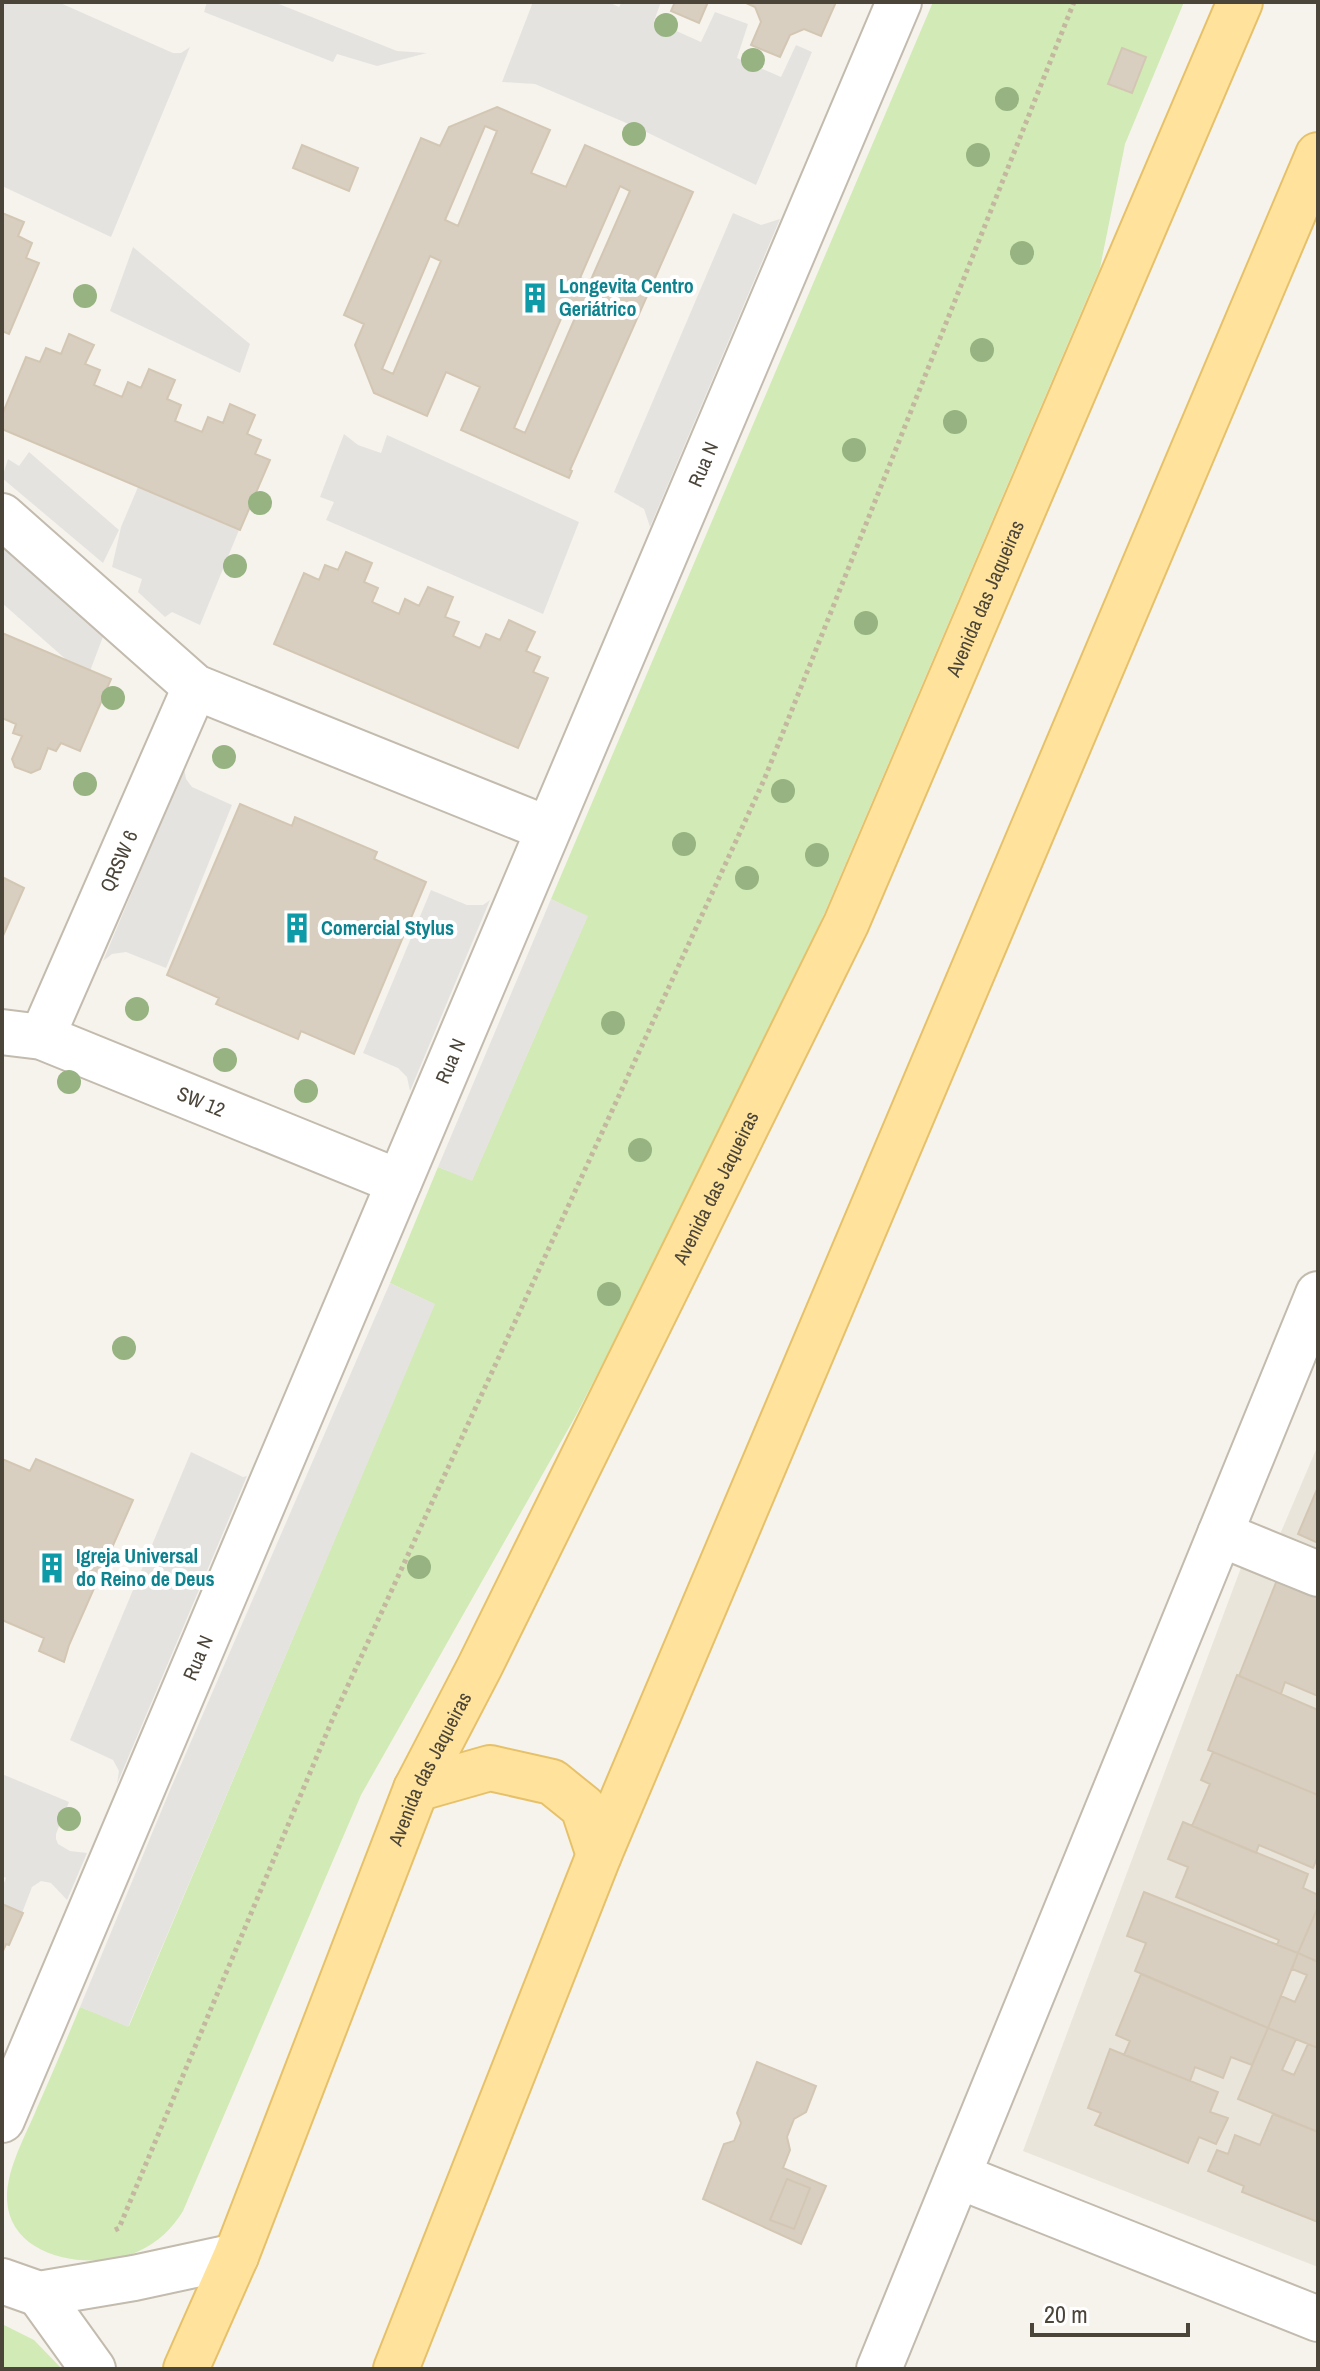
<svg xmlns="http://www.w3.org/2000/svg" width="1320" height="2371" viewBox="0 0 1320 2371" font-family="'Archivo Narrow',sans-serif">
	<rect width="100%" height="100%" fill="#f6f3ec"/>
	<path fill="#eae5da" d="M1318,1445V1554L1278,1539Z
		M1242,1565L1318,1596V2267L1023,2151Z"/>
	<path fill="#d2eab5" d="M933,2H1184L1125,144L1100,268L786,1003L734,1111L575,1417L361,1795L183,2211C172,2229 158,2242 139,2251C94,2272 10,2260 7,2200C6,2169 26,2135 37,2108C52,2074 66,2041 80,2007L129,2026L434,1304L390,1283L438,1167L472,1180L587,917L551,899Z
		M2,2324L34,2340L62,2369H2Z"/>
	<path fill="#e5e3e0" d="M2,2H58L173,53H181L190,47L111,237L2,186Z
		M207,2H274L397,51L427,53L377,66L337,54L333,62L204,12Z
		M533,2H608L619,7L622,2H661L654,21L701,42L715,12L748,24L737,58L781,77L796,45L812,52L756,185L638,128L535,84L502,82Z
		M733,213L761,225L780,219L650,527L644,509L614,492Z
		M133,247L250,344L240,373L110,311Z
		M344,434L358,445L381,453L387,435L579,522L543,614L326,520L334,502L320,497Z
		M29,452L119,530L103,563L2,478L8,459L19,466Z
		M138,487L239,530L200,625L172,612L165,617L138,592L142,579L112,567L121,527Z
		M4,548L104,634L90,671L70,663L2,603Z
		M184,768L186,779L192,787L232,805L182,929L166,968L126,952L112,954L103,961Z
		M431,890L467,905H483L490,900L410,1091L407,1077L398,1068L363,1053Z
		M551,899L588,916L472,1181L438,1167Z
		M390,1283L435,1304L128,2027L80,2007L170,1790Z
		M191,1452L243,1477L247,1476L117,1784L119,1771L113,1760L70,1740Z
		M2,1774L69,1802L56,1834V1839L58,1844L70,1851L87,1853L67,1900L51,1883L41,1881L32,1887L22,1913L2,1904V1888L6,1878L2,1876Z"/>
	<path fill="#d8cfc1" stroke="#d3c7b4" stroke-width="2" fill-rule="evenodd" d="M675,2H708L699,23L671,11Z
		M744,2H836L821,36L804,29L790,35L780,57L751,45L761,22L755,7Z
		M1122,48L1146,57L1132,93L1108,84Z
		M497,107L550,130L531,173L566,187L585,145L693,192L570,470L572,471L569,478L461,430L480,387L446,372L427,416L374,393L355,345L364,324L344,315L421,138L440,146L449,127ZM485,126L497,131L458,226L445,220ZM620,186L630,191L590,282L580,278ZM430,256L441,261L393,374L382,369ZM563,314L575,318L525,433L514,428Z
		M302,145L358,168L349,191L293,168Z
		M2,213L24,222L18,236L32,243L26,258L39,263L9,334L2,331Z
		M69,334L94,345L85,364L100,370L94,385L122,397L128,382L141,388L149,369L175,380L167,399L181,405L175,421L202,432L208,417L223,423L230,404L255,415L247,434L261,440L255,454L270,460L240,530L2,429V415L26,357L40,362L46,348L61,354Z
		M346,552L372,563L364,582L378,588L372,602L399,614L405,599L419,606L428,587L453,597L445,617L459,622L453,636L480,648L486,634L500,640L509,620L535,632L526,651L540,657L533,672L548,678L518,748L274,644L304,573L319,580L325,565L338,570Z
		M2,633L111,679L80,751L61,743L56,751L48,748L40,769L31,773L15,767L12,759L22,736L13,733L16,724L2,718Z
		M240,804L292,826L295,817L377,852L374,859L426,882L354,1054L301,1031L298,1039L216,1004L219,998L167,975Z
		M2,877L24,888L2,938Z
		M2,1459L30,1471L36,1459L133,1500L69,1645L64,1662L39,1651L44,1638L2,1620Z
		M1318,1487V1543L1298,1534Z
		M1277,1580L1318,1596V1696L1285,1682L1281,1694L1239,1676Z
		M1237,1675L1318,1710V1795L1208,1750Z
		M1213,1752L1318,1795V1856L1313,1868L1259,1845L1256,1853L1192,1826L1210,1784L1201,1780Z
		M1183,1822L1308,1874L1303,1888L1318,1895V1907L1298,1953L1277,1945L1279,1940L1176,1897L1188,1867L1168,1859Z
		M1144,1892L1298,1953L1268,2028L1135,1971L1146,1943L1127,1936Z
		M2,1904L23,1913L9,1945L6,1944L2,1953Z
		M1318,1907V1962L1298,1953Z
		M1298,1953L1318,1962V2048L1268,2028L1281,1996L1295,2002L1307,1975L1292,1969Z
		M1141,1974L1268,2028L1252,2065L1231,2057L1223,2078L1195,2067L1190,2081L1124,2055L1130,2041L1116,2035Z
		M1268,2028L1296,2039L1282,2070L1294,2075L1308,2044L1318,2048V2132L1238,2099Z
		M1110,2049L1218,2092L1210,2112L1228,2118L1216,2144L1199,2137L1188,2163L1095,2125L1101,2113L1088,2108Z
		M757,2062L816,2086L806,2112L794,2119L787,2137L790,2150L783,2168L826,2186L801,2244L703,2199L724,2144L734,2141L741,2123L737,2113ZM787,2179L810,2188L794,2229L770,2220Z
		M1273,2114L1318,2132V2222L1242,2192L1244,2186L1208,2171L1217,2150L1228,2154L1235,2135L1260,2145Z
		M787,2179L810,2188L794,2229L770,2220Z"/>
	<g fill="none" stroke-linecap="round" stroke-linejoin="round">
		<g stroke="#c2bbae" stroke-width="48">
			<g id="minor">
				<path d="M2,516L195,687L548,829"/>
				<path id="s1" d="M2,1032L42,1037L399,1182"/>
				<path id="s2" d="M42,1037L195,687"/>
				<path d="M1220,1534L1318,1574"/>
				<path id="s3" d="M2,2120L899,2"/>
				<path d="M958,2176L1318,2319"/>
				<path d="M2,2281L39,2294L134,2278L236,2256"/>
				<path d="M39,2294L93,2369"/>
				<path d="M879,2369L1318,1294"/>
			</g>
		</g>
		<g stroke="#e6c16a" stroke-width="48">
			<g id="major">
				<path d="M416,1789L490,1768L552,1782L583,1807L599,1855"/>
				<path id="s4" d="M186,2369L236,2256L416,1789L480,1666L846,924L1240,2"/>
				<path d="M396,2369L599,1855L1318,155"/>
			</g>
		</g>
		<path stroke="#c4b79f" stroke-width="5" stroke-dasharray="4 4" stroke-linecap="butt" d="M115,2230L119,2228L333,1718L764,780L1074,2"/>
		<use href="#minor" stroke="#fff" stroke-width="44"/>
		<use href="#major" stroke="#ffe39c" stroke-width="44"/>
	</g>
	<g fill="#97b381">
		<circle cx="666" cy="25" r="12"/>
		<circle cx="753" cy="60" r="12"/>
		<circle cx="1007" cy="99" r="12"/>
		<circle cx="634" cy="134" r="12"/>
		<circle cx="978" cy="155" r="12"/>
		<circle cx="1022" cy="253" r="12"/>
		<circle cx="85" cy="296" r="12"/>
		<circle cx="982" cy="350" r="12"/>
		<circle cx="955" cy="422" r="12"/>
		<circle cx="854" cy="450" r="12"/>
		<circle cx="260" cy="503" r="12"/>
		<circle cx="235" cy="566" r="12"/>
		<circle cx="866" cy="623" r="12"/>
		<circle cx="113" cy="698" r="12"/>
		<circle cx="224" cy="757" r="12"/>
		<circle cx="85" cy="784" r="12"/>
		<circle cx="783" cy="791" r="12"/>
		<circle cx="684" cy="844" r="12"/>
		<circle cx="817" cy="855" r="12"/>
		<circle cx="747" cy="878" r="12"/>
		<circle cx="137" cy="1009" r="12"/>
		<circle cx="613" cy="1023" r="12"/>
		<circle cx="225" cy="1060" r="12"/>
		<circle cx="69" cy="1082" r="12"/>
		<circle cx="306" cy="1091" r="12"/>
		<circle cx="640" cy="1150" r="12"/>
		<circle cx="609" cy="1294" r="12"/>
		<circle cx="124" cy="1348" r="12"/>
		<circle cx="419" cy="1567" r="12"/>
		<circle cx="69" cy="1819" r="12"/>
	</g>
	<defs>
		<g id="building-bare" transform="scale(2.4)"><path d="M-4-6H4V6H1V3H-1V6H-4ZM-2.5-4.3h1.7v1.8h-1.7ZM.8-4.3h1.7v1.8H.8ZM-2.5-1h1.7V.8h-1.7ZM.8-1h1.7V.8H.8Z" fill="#0f9aa8" stroke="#fff" stroke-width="2.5" paint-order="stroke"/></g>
	</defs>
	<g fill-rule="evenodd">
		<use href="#building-bare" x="535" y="298"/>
		<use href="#building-bare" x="297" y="928"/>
		<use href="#building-bare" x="52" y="1568"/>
	</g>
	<g text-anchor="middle" stroke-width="8" stroke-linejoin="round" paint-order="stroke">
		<g font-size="20" font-weight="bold" fill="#0d838f" stroke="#fff" text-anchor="start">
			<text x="559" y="293">Longevita Centro<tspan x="559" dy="23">Geriátrico</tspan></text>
			<text x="321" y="935">Comercial Stylus</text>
			<text x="76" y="1563">Igreja Universal<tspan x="76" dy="23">do Reino de Deus</tspan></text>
		</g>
		<g font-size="20" fill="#4b4439" stroke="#fff">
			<text dy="7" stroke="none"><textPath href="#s3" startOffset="1798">Rua N</textPath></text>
			<text dy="7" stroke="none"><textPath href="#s4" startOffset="1944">Avenida das Jaqueiras</textPath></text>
			<text dy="7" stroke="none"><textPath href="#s2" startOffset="192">QRSW 6</textPath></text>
			<text dy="7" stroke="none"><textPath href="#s3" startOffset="1150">Rua N</textPath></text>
			<text dy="7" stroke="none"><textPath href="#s1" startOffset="212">SW 12</textPath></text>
			<text dy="7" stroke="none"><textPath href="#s4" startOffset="1296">Avenida das Jaqueiras</textPath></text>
			<text dy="7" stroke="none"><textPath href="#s3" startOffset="502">Rua N</textPath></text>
			<text dy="7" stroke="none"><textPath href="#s4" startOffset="648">Avenida das Jaqueiras</textPath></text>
		</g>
	</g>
	<rect width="1320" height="2371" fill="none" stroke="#4b4439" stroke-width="8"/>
	<path d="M1032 2323v12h156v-12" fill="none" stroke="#4b4439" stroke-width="4"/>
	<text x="1044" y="2323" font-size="24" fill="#4b4439" stroke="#ffffff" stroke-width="6" paint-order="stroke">20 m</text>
</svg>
